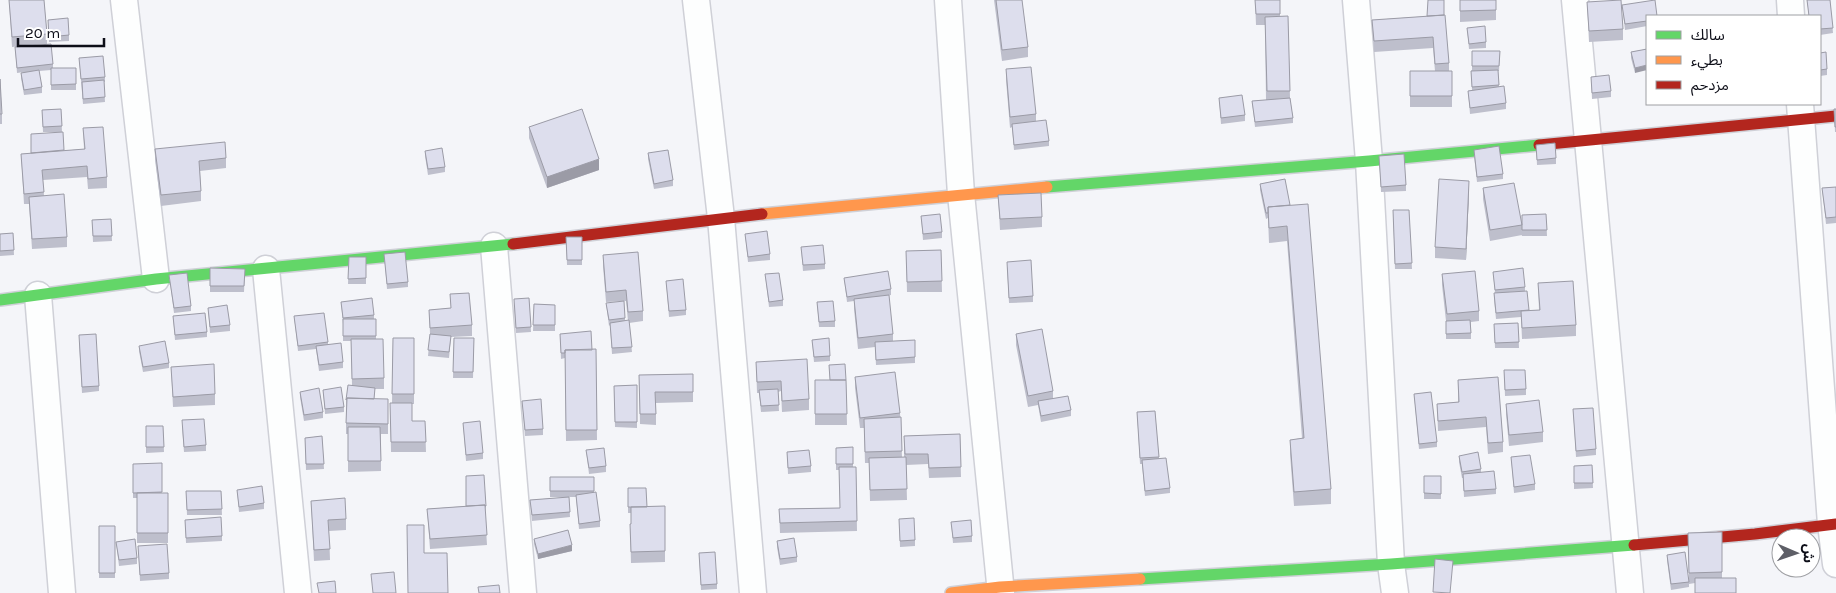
<svg xmlns="http://www.w3.org/2000/svg" width="1836" height="593" viewBox="0 0 1836 593" font-family="Karla,'Noto Sans Arabic',sans-serif">
	<rect width="100%" height="100%" fill="#f4f5f9"/>
	<g fill="none" stroke-linecap="round" stroke-linejoin="round">
		<g stroke="#cfd0d7" stroke-width="29">
			<path id="street" d="M124,0L156,279
				M696,0L721,218L753,593
				M948,0L961,194L1001,593
				M1356,0L1369,161L1391,564L1395,593
				M1575,0L1630,593
				M1790,0L1791,16
				M1800,104L1831,524L1836,564
				M494,246L523,593
				M266,269L298,593
				M38,295L62,593"/>
		</g>
		<g stroke="#cfd0d7" stroke-width="14">
			<path id="fast" d="M1047,187L1369,161L1539,145
				M0,300L156,279L513,244
				M1140,579L1391,564L1634,545"/>
		</g>
		<g stroke="#cfd0d7" stroke-width="14">
			<path id="slow" d="M762,214L1047,187
				M951,593L1000,587L1140,579"/>
		</g>
		<g stroke="#cfd0d7" stroke-width="14">
			<path id="jam" d="M1539,145L1836,116
				M513,244L762,214
				M1634,545L1755,534L1836,524"/>
		</g>
		<use href="#street" stroke="#fdfefe" stroke-width="26"/>
		<use href="#fast" stroke="#63d668" stroke-width="11"/>
		<use href="#slow" stroke="#ff974d" stroke-width="11"/>
		<use href="#jam" stroke="#b3261e" stroke-width="11"/>
	</g>
	<path fill="#bebfcc" d="M9,0H44L47,34V44L12,47Z
		M994,0H1022L1028,47V57L1002,61Z
		M1255,0H1280V16H1288L1290,98L1293,118V123L1255,127L1252,101L1266,100L1265,25H1256Z
		M1460,0H1496V20L1460,22Z
		M1807,0H1830L1833,33L1820,35V16H1809Z
		M1587,2L1623,29V40L1589,42Z
		M1622,5L1647,16V26L1625,30Z
		M1444,15L1449,63V71H1452V107H1410V71H1435L1433,48L1374,52L1372,20Z
		M48,20L69,35V41L49,42Z
		M1467,28L1486,42V48L1469,49Z
		M15,47L53,64V68H76V90H51V70L39,71L42,87V93L24,95L21,78V73L24,72L17,73Z
		M1647,49L1635,73L1631,58V52Z
		M1472,51H1500L1499,71H1498L1499,87L1506,103V109L1470,114L1468,91L1472,90L1471,71L1472,70Z
		M1820,53L1827,69V75L1820,76Z
		M79,58L105,77V82H104L105,102L83,104Z
		M1006,69L1036,114V121L1049,141V146L1014,150L1012,127L1010,128L1006,80Z
		M1591,77L1611,91V97L1592,99Z
		M0,79L2,114V124H0Z
		M1219,98L1245,115V121L1221,124Z
		M61,109L62,132H43L42,110Z
		M1834,109H1836V132H1835Z
		M529,127L599,170L547,188L529,138Z
		M83,128L107,177V188L88,189L87,177L43,180L44,196L67,237V247L32,249L29,204H24L21,154L84,149Z
		M1536,145L1556,158V164L1537,165Z
		M155,149L226,158V168L200,171L201,191V201L161,206L155,160Z
		M1474,150L1503,174V179L1477,182L1474,156Z
		M425,151L445,167V172L428,175L425,156Z
		M648,153L673,180V186L654,189L648,159Z
		M1379,156L1406,185V191L1381,192Z
		M1285,179L1331,489V504L1294,506L1290,454V440L1302,438L1287,241L1269,243L1268,218L1266,219L1260,190V184Z
		M1836,187V223L1826,224L1822,188Z
		M1483,188L1522,225V235L1490,241L1483,199Z
		M1469,192L1466,260L1435,258V247Z
		M998,195L1042,217V227L1000,230Z
		M1393,210H1409L1412,269H1395Z
		M1546,214L1547,236H1522V215Z
		M921,216L942,232V238L923,240Z
		M111,219L112,241L93,242L92,220Z
		M13,233L14,255L0,256V234Z
		M745,234L770,254V260L748,262Z
		M566,237H582V265H567Z
		M801,247L825,264V269L803,271Z
		M941,250L942,292H907L906,251Z
		M384,254L408,282V287L387,289Z
		M603,255L643,311V321L629,323L632,352L612,354L610,325L609,326L606,303L625,318V321H628L626,301L606,302L603,266Z
		M349,257H366V284H348Z
		M1007,267L1033,296V302L1009,303Z
		M210,268L245,269L244,292H210Z
		M1493,272L1525,287V291L1529,310H1539L1538,283L1576,325V336L1522,339L1521,317L1496,319L1494,299V293H1495Z
		M765,274L783,300V306L769,307Z
		M1442,274L1479,311V321L1471,322V339H1446V321L1442,285Z
		M169,275L191,306V311L174,313Z
		M844,278L891,289V295L884,296L893,334V341L915,340V363L876,365L875,347L858,349L854,309V301L847,302Z
		M666,281L686,310V315L669,317Z
		M450,294L472,325V336L451,337L449,358L428,356L430,334L429,310L451,308Z
		M529,298L531,332L516,333L514,305Z
		M341,302L374,315V319H376V339L384,378V389H375L374,399H388V434H381V471L348,472V434H346V400L352,385L351,341H343V324Z
		M817,302L835,321V327H819Z
		M534,304L555,305V331H533Z
		M208,308L230,325V331L210,333Z
		M173,316L207,332V337L175,340Z
		M294,316L328,342V345L343,362V368L319,371L316,349L298,351Z
		M1518,323L1519,348H1495L1494,324Z
		M560,334L592,350L596,349L597,440L566,441L565,358L561,359Z
		M1016,334L1053,391V399L1071,410V416L1041,422L1038,405L1028,407L1016,345Z
		M393,338H414V404H412V421H425L426,452H391L390,403H392Z
		M454,338H474L473,378H453Z
		M812,340L830,356V361L814,362Z
		M79,341L99,386V391L82,393Z
		M139,346L169,363V368L143,372L139,351Z
		M756,362L809,399V410L782,412L781,391L778,392L779,411L761,412L759,393H757Z
		M829,365L846,380L847,425H815V380H830Z
		M171,367L215,394V405L173,407Z
		M1504,370L1526,389V395L1505,396Z
		M693,374V402L656,403V425L640,424L639,375Z
		M855,377L900,413L902,457H904V436L960,434L961,477L929,478L928,464L906,465L907,500L870,501L869,463H865L864,428H860L855,388Z
		M1498,377L1503,442V452L1488,454L1486,427L1438,431L1437,404L1458,402V380Z
		M637,385V428L615,427L614,386Z
		M323,390L344,407V412L325,414Z
		M300,392L323,412V418L304,421L300,397Z
		M1414,394L1437,442V447L1419,449Z
		M522,401L543,429V435L525,436Z
		M1506,404L1543,432V442L1509,446L1506,414Z
		M1573,409L1596,449V455L1576,457Z
		M1155,411L1159,459L1170,488V493L1145,496L1142,464H1140L1137,412Z
		M463,423L483,453V459L466,461Z
		M146,426H163L164,452L146,453Z
		M182,426L206,445V451L184,452Z
		M322,436L324,469L306,470L305,438Z
		M853,447V467H856L857,531L780,533L779,509L840,508L839,470H836V448Z
		M586,450L606,466V472L589,474Z
		M787,452L811,466V472L788,474Z
		M1459,456L1481,469V472L1496,489V494L1464,497L1463,478H1462L1459,462Z
		M1511,457L1535,484V490L1514,493Z
		M133,464L162,493H168V543H137V498H133Z
		M1592,465L1593,488L1574,489V466Z
		M1424,476H1441V499H1424Z
		M550,477H594V492L600,521V527L579,529L576,497H569L570,517L532,521L530,500L568,497H550Z
		M628,488L647,507L665,506V562L631,563L630,524H631V513H628Z
		M237,490L264,503V509L239,512Z
		M186,491H221L222,515H187Z
		M311,501L346,519V530L329,531L330,560L314,561Z
		M466,506H486L485,512L487,545L430,549L427,509Z
		M899,519L915,540V546L900,547Z
		M185,520L222,536V541L186,543Z
		M951,522L972,536V542L953,543Z
		M99,526H115V578H99Z
		M1722,532V578L1695,583L1689,584V587L1671,590L1667,560V555L1689,578L1688,533Z
		M534,539L572,551L538,559L534,544Z
		M777,541L797,557V562L780,565L777,547Z
		M116,542L137,558V564L119,566Z
		M138,546L169,573V579L140,581Z
		M699,553L717,584V589L701,590Z"/>
	<path fill="#9b9ba6" d="M1647,65V70L1635,73V68Z
		M599,159V170L547,188V177Z
		M1469,181V192L1466,260V249Z
		M572,545V551L538,559V554Z"/>
	<path fill="#dddeed" stroke="#9b9ba6" d="M9,0H44L47,34L12,37Z
		M996,0H1022L1028,47L1002,50Z
		M1255,0H1280V14H1256Z
		M1428,0H1444V15L1427,16Z
		M1460,0H1496V10L1460,11Z
		M1621,0L1623,29L1589,31L1587,2Z
		M1655,0L1657,16H1647V21L1625,24L1622,5Z
		M1807,0H1830L1833,28L1820,29V16H1809Z
		M1445,15L1449,63L1435,64L1433,37L1374,41L1372,20Z
		M1288,16L1290,91H1267L1265,17Z
		M68,18L69,35L49,37L48,20Z
		M1485,26L1486,42L1469,44L1467,28Z
		M51,44L53,64L17,68L15,47Z
		M1647,49V65L1635,68L1631,52Z
		M1472,51H1500L1499,66H1472Z
		M1826,52L1827,69L1820,70V53Z
		M103,56L105,77L81,79L79,58Z
		M1031,67L1036,114L1010,117L1006,69Z
		M51,68H76V84L51,85Z
		M39,70L42,87L24,90L21,73Z
		M1498,70L1499,85L1472,87L1471,71Z
		M1410,71H1452V96H1410Z
		M1609,75L1611,91L1592,93L1591,77Z
		M0,79L2,114H0Z
		M104,80L105,97L83,99L82,82Z
		M1504,86L1506,103L1470,108L1468,91Z
		M1242,95L1245,115L1221,118L1219,98Z
		M1290,98L1293,118L1255,122L1252,101Z
		M61,109L62,126L43,127L42,110Z
		M582,109L599,159L547,177L529,127Z
		M1834,109H1836V127H1835Z
		M1046,120L1049,141L1014,145L1012,124Z
		M103,127L107,177L88,179L87,166L42,170L44,192L24,194L21,154L85,149L83,128Z
		M63,132L64,150L31,153V134Z
		M225,142L226,158L199,161L201,191L161,195L155,149Z
		M1555,143L1556,158L1537,160L1536,145Z
		M1499,146L1503,174L1477,177L1474,150Z
		M442,148L445,167L428,169L425,151Z
		M668,150L673,180L654,184L648,153Z
		M1404,154L1406,185L1381,187L1379,156Z
		M1285,179L1290,205L1268,207V213H1266L1260,184Z
		M1439,179L1469,181L1466,249L1435,247Z
		M1514,183L1522,225L1490,230L1483,188Z
		M1836,187V217L1826,218L1822,188Z
		M1041,193L1042,217L1000,219L998,195Z
		M64,194L67,237L32,239L29,197Z
		M1308,204L1331,489L1294,492L1290,440L1304,438L1287,226L1269,228L1268,207Z
		M1393,210H1409L1412,263L1395,264Z
		M940,214L942,232L923,234L921,216Z
		M1546,214L1547,230H1522V215Z
		M111,219L112,236H93L92,220Z
		M767,231L770,254L748,257L745,234Z
		M13,233L14,250L0,251V234Z
		M566,237H582V260H567Z
		M823,245L825,264L803,265L801,247Z
		M941,250L942,281L907,282L906,251Z
		M405,252L408,282L387,284L384,254Z
		M638,252L643,311L628,312L626,290L606,292L603,255Z
		M349,257H366V278L348,279Z
		M1031,260L1033,296L1009,298L1007,262Z
		M210,268L245,269L244,286H210Z
		M1523,268L1525,287L1495,290L1493,272Z
		M888,271L891,289L847,297L844,278Z
		M1475,271L1479,311L1447,314L1442,274Z
		M187,273L191,306L174,308L169,275Z
		M779,273L783,300L769,302L765,274Z
		M683,279L686,310L669,311L666,281Z
		M1573,281L1576,325L1522,328L1521,311L1540,310L1538,283Z
		M1527,291L1529,310L1496,313L1494,293Z
		M469,293L472,325L430,328L429,310L451,308L450,294Z
		M889,295L893,334L858,338L854,299Z
		M372,298L374,315L343,318L341,302Z
		M529,298L531,327L516,328L514,299Z
		M624,301L625,318L609,320L606,303Z
		M833,301L835,321L819,322L817,302Z
		M534,304L555,305V325H533Z
		M227,305L230,325L210,327L208,308Z
		M205,313L207,332L175,335L173,316Z
		M324,313L328,342L298,346L294,316Z
		M343,319H376V336H343Z
		M629,320L632,347L612,348L610,323Z
		M1470,320L1471,333L1446,334V321Z
		M1518,323L1519,342L1495,343L1494,324Z
		M1042,329L1053,391L1028,396L1016,334Z
		M591,331L592,350H565V353H561L560,334Z
		M96,334L99,386L82,387L79,335Z
		M430,334L451,336L449,352L428,350Z
		M393,338H414V394H392Z
		M454,338H474L473,372H453Z
		M829,338L830,356L814,357L812,340Z
		M351,339H383L384,378L352,379Z
		M915,340V357L876,360L875,342Z
		M165,341L169,363L143,367L139,346Z
		M341,343L343,362L319,365L316,346Z
		M596,349L597,430H566L565,350Z
		M807,359L809,399L782,401L781,381L757,382L756,362Z
		M214,364L215,394L173,397L171,367Z
		M845,364L846,380H830L829,365Z
		M1504,370H1525L1526,389L1505,390Z
		M895,372L900,413L860,418L855,377Z
		M693,374V392H655L656,414H640L639,375Z
		M1498,377L1503,442L1488,443L1486,417L1438,421L1437,404L1459,402L1458,380Z
		M815,380H846L847,414H815Z
		M348,385L375,388L374,399L347,398L346,400Z
		M637,385V422H615L614,386Z
		M341,387L344,407L325,409L323,390Z
		M319,388L323,412L304,415L300,392Z
		M778,389L779,405L761,406L759,390Z
		M1431,392L1437,442L1419,444L1414,394Z
		M1068,396L1071,410L1041,416L1038,401Z
		M347,398L388,399V424L346,423Z
		M541,399L543,429L525,430L522,401Z
		M1539,400L1543,432L1509,435L1506,404Z
		M390,403H412V421H425L426,442H391Z
		M1593,408L1596,449L1576,451L1573,409Z
		M1155,411L1159,457L1140,458L1137,412Z
		M901,417L902,451L865,452L864,419Z
		M204,419L206,445L184,447L182,420Z
		M480,421L483,453L466,455L463,423Z
		M146,426H163L164,447H146Z
		M348,427H380L381,461H348Z
		M960,434L961,467L929,468L928,454H905L904,436Z
		M322,436L324,464H306L305,438Z
		M853,447V464H836V448Z
		M604,448L606,466L589,468L586,450Z
		M809,450L811,466L788,468L787,452Z
		M1478,452L1481,469L1462,472L1459,456Z
		M1530,455L1535,484L1514,487L1511,457Z
		M906,457L907,489L870,490L869,458Z
		M1166,458L1170,488L1145,491L1142,460Z
		M162,463V492L133,493V464Z
		M1592,465L1593,483H1574V466Z
		M839,467H856L857,521L780,523L779,509L840,508Z
		M1494,471L1496,489L1464,491L1463,474Z
		M484,475L486,506H485V505L466,506V476Z
		M1424,476H1441V494L1424,493Z
		M550,477H594V491H550Z
		M262,486L264,503L239,507L237,490Z
		M628,488H646L647,507H628Z
		M186,491H221L222,509L187,510Z
		M596,492L600,521L579,524L576,495Z
		M137,493H168V533H137Z
		M569,497L570,512L532,515L530,500Z
		M345,498L346,519L328,520L330,549L314,550L311,501Z
		M485,505L487,535L430,539L427,509Z
		M665,506V551L631,552L630,524H631V507Z
		M221,517L222,536L186,538L185,520Z
		M914,518L915,540L900,541L899,519Z
		M971,520L972,536L953,538L951,522Z
		M407,525H424V553H447L448,593H408Z
		M99,526H115V573H99Z
		M568,530L572,545L538,554L534,539Z
		M1722,532V572L1689,573L1688,533Z
		M794,538L797,557L780,559L777,541Z
		M135,539L137,558L119,560L116,542Z
		M167,544L169,573L140,575L138,546Z
		M715,552L717,584L701,585L699,553Z
		M1685,552L1689,582L1671,584L1667,555Z
		M1435,559L1453,561L1450,593L1433,592Z
		M394,572L396,593H373L371,574Z
		M1695,578H1736V593H1695Z
		M335,581L336,593H319L317,583Z
		M499,585L500,593H479L478,587Z"/>
	<rect x="1646" y="15" width="175" height="90" fill="#ffffff" stroke="#9e9fa3"/>
	<rect x="1656" y="31" width="25" height="8" fill="#63d668" stroke="#9e9fa3"/>
	<text x="1691" y="40" font-size="15" fill="#0d0e18">سالك</text>
	<rect x="1656" y="56" width="25" height="8" fill="#ff974d" stroke="#9e9fa3"/>
	<text x="1691" y="65" font-size="15" fill="#0d0e18">بطيء</text>
	<rect x="1656" y="81" width="25" height="8" fill="#b3261e" stroke="#9e9fa3"/>
	<text x="1691" y="90" font-size="15" fill="#0d0e18">مزدحم</text>
	<g transform="translate(1796 553) rotate(92)"><circle r="24" fill="#ffffff" stroke="#9e9fa3"/>
	<path d="M0-4L9 19L0 12L-9 19Z" fill="#5e5f67"/>
	<text y="-8" font-size="14" font-weight="bold" text-anchor="middle" fill="#0d0e18">ش</text>
	</g>
	<path d="M18 38v8h86v-8" fill="none" stroke="#0d0e18" stroke-width="2.5"/>
	<text x="25" y="38" font-size="15" fill="#0d0e18" stroke="#ffffff" stroke-width="4" paint-order="stroke">20 m</text>
</svg>
